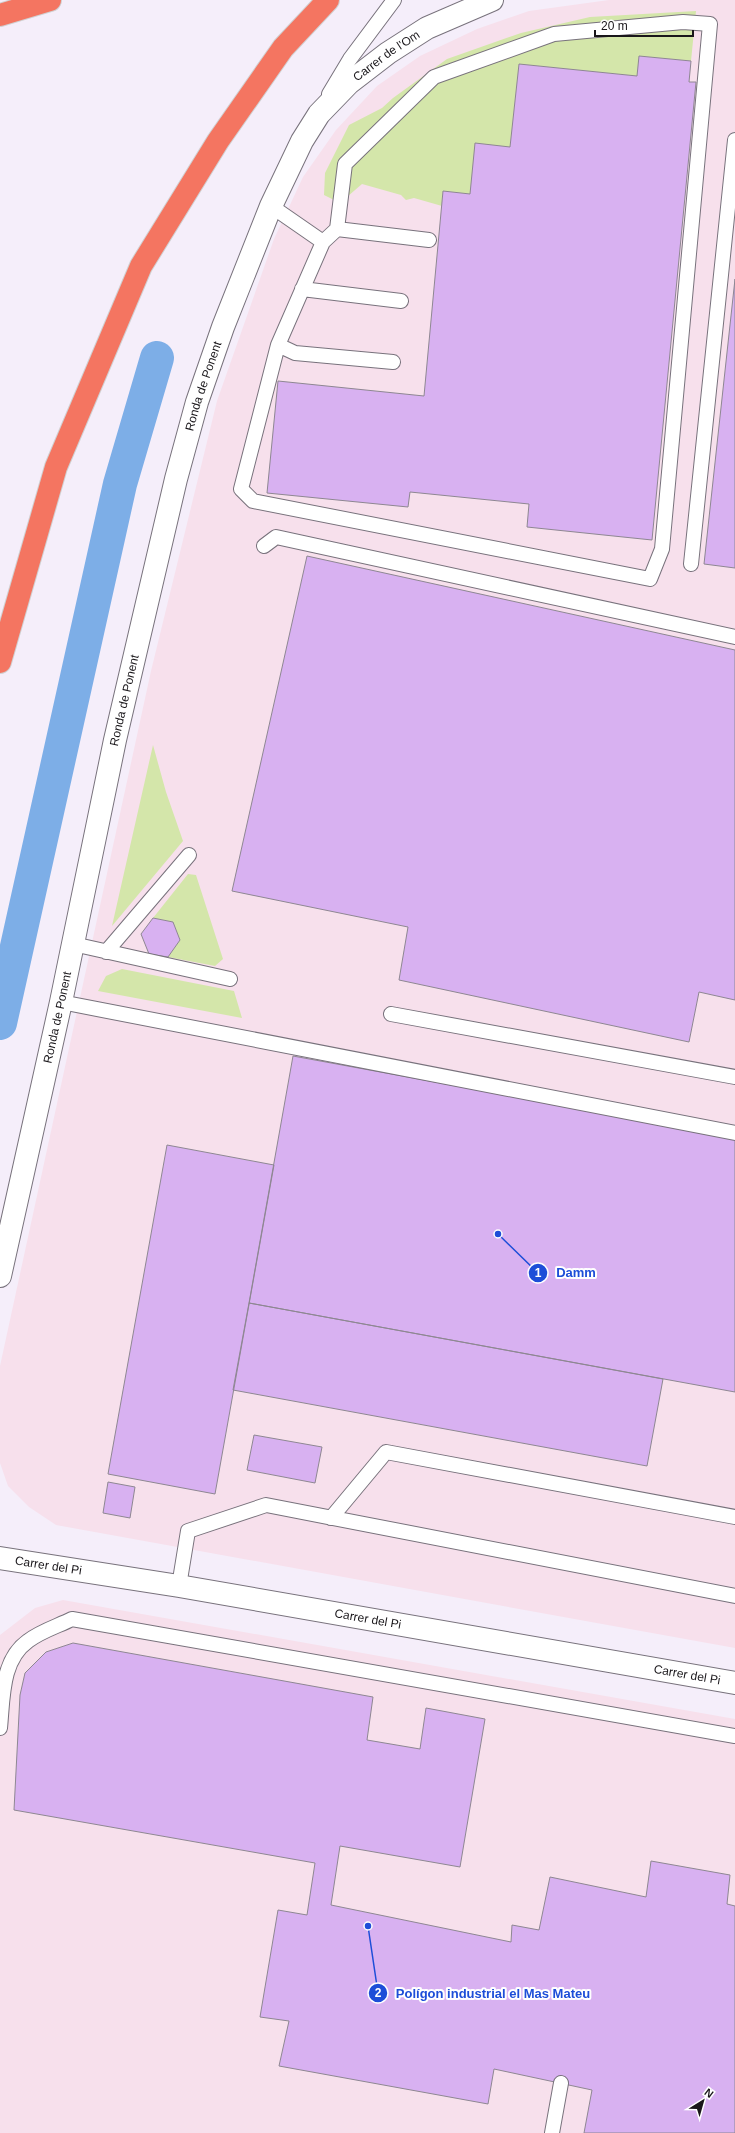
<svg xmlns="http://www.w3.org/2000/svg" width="735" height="2133" viewBox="0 0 735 2133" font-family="Arial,sans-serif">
	<rect width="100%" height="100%" fill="#f5eefa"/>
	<path fill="#f7e0ec" d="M609,0H735V1648L56,1525L29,1507L8,1486L0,1463V1366L151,671L217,401L274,239L303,177L336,130L377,86L420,56L477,29L529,11Z
		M63,1600L735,1719V2133H0V1635L35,1608Z"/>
	<path fill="#d4e6aa" d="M696,11L691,61L639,56L637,76L519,64L510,147L470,194L443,191L442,206L414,198L406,200L401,195L362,184L340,203L324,195L325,173L349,125L382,108L393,98L447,59L521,33L590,17Z
		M153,745L166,792L183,841L112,926Z
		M188,874L196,875L223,959L215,966L168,957L180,940L173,922L153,918Z
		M122,969L234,991L242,1018L98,991L106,976Z"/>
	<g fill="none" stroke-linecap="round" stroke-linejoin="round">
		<path stroke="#7daee7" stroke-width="34" d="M0,1023L120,484L157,358"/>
	</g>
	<path fill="#d8b1f1" stroke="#8e8792" d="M639,56L691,61L689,82H696L652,540L527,527L529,504L410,492L408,507L267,493L278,381L424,396L443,191L470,194L475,143L510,147L519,64L637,76Z
		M735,279V568L704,564Z
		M307,556L735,650V1000L699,992L689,1042L399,980L408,927L232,891Z
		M153,918L173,922L180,940L168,957L149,954L141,934Z
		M293,1056L735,1137V1392L249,1303Z
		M167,1145L274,1165L215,1494L108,1474Z
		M249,1303L663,1379L647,1466L233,1390Z
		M254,1435L322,1447L315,1483L247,1470Z
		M108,1482L135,1487L130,1518L103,1513Z
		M73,1643L373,1697L367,1740L420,1749L426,1708L485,1719L460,1867L340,1846L331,1905L511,1942L512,1925L539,1930L550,1877L646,1897L651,1861L730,1875L727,1904L735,1906V2133H584L592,2090L494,2069L488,2104L279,2066L289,2021L260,2017L278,1910L307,1915L315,1863L14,1810L20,1695L25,1673L46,1652Z"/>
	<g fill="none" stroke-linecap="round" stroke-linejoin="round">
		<g stroke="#78727c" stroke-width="16">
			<path id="lane" d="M329,94L350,59L394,0
				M271,206L323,242
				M337,229L345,164L434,77L554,34L683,22L710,24L662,549L650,579L253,501L241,489L278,345L323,242L337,229L429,240
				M302,289L401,301
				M278,345L295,353L393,362
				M264,546L276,537L735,637
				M691,564L735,140
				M73,944L230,979
				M106,952L189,855
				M61,1002L735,1133
				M391,1014L735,1077
				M331,1518L386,1452L735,1517
				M179,1586L188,1531L266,1505L735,1596
				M0,1728C3,1699 1,1660 28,1641C41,1631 58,1626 72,1619L735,1736
				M552,2133L561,2083"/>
		</g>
		<g stroke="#78727c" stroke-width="24">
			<g id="street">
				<path id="s1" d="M0,1276L61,1002L115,740L176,479L197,402L223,327L271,206L302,141L319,114L349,83L388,53L427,28L492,0"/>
				<path id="s2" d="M0,1558L179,1586L735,1683"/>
			</g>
		</g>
		<g stroke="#d1d0d1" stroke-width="24">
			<path id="highway" d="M0,15L50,0
				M0,662L56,467L141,266L218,141L283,48L328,0"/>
		</g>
		<use href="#lane" stroke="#fff" stroke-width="14"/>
		<use href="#street" stroke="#fff" stroke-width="22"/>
		<use href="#highway" stroke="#f47561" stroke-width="22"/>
	</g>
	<g text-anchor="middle" stroke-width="4" stroke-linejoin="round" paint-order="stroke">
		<g font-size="12" fill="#19161a" stroke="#fff">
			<text dy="4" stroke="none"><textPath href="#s1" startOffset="1299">Carrer de l'Om</textPath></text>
			<text dy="4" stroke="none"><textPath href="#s1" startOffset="913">Ronda de Ponent</textPath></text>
			<text dy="4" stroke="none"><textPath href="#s1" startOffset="589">Ronda de Ponent</textPath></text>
			<text dy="4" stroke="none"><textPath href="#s1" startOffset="265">Ronda de Ponent</textPath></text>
			<text dy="4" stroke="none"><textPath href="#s2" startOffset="49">Carrer del Pi</textPath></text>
			<text dy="4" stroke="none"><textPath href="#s2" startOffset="373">Carrer del Pi</textPath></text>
			<text dy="4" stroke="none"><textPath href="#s2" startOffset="697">Carrer del Pi</textPath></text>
		</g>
	</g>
	<path fill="none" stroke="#1d4ed8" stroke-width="1.5" d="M498 1234L538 1273M368 1926L378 1993"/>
	<g fill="#1d4ed8" stroke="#fff" stroke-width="1.5">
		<circle cx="498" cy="1234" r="4"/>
		<circle cx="368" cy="1926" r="4"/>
		<circle cx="538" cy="1273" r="10"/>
		<circle cx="378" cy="1993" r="10"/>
	</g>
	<g font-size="12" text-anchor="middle" font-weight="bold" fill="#fff">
		<text x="538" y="1277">1</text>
		<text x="378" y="1997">2</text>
	</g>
	<g font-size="13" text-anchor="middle" font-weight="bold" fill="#1d4ed8" stroke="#fff" stroke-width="4" stroke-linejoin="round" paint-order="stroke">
		<text x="576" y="1277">Damm</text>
		<text x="493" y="1998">Polígon industrial el Mas Mateu</text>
	</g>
	<g transform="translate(703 2101) rotate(37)" stroke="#ffffff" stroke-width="3" paint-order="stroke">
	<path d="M0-3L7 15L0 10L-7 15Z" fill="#19161a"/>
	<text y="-6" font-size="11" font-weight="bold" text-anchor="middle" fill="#19161a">N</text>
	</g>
	<path d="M595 30v6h98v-6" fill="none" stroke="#19161a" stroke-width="2"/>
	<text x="601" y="30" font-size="12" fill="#19161a" stroke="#ffffff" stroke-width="3" paint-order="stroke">20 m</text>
</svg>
